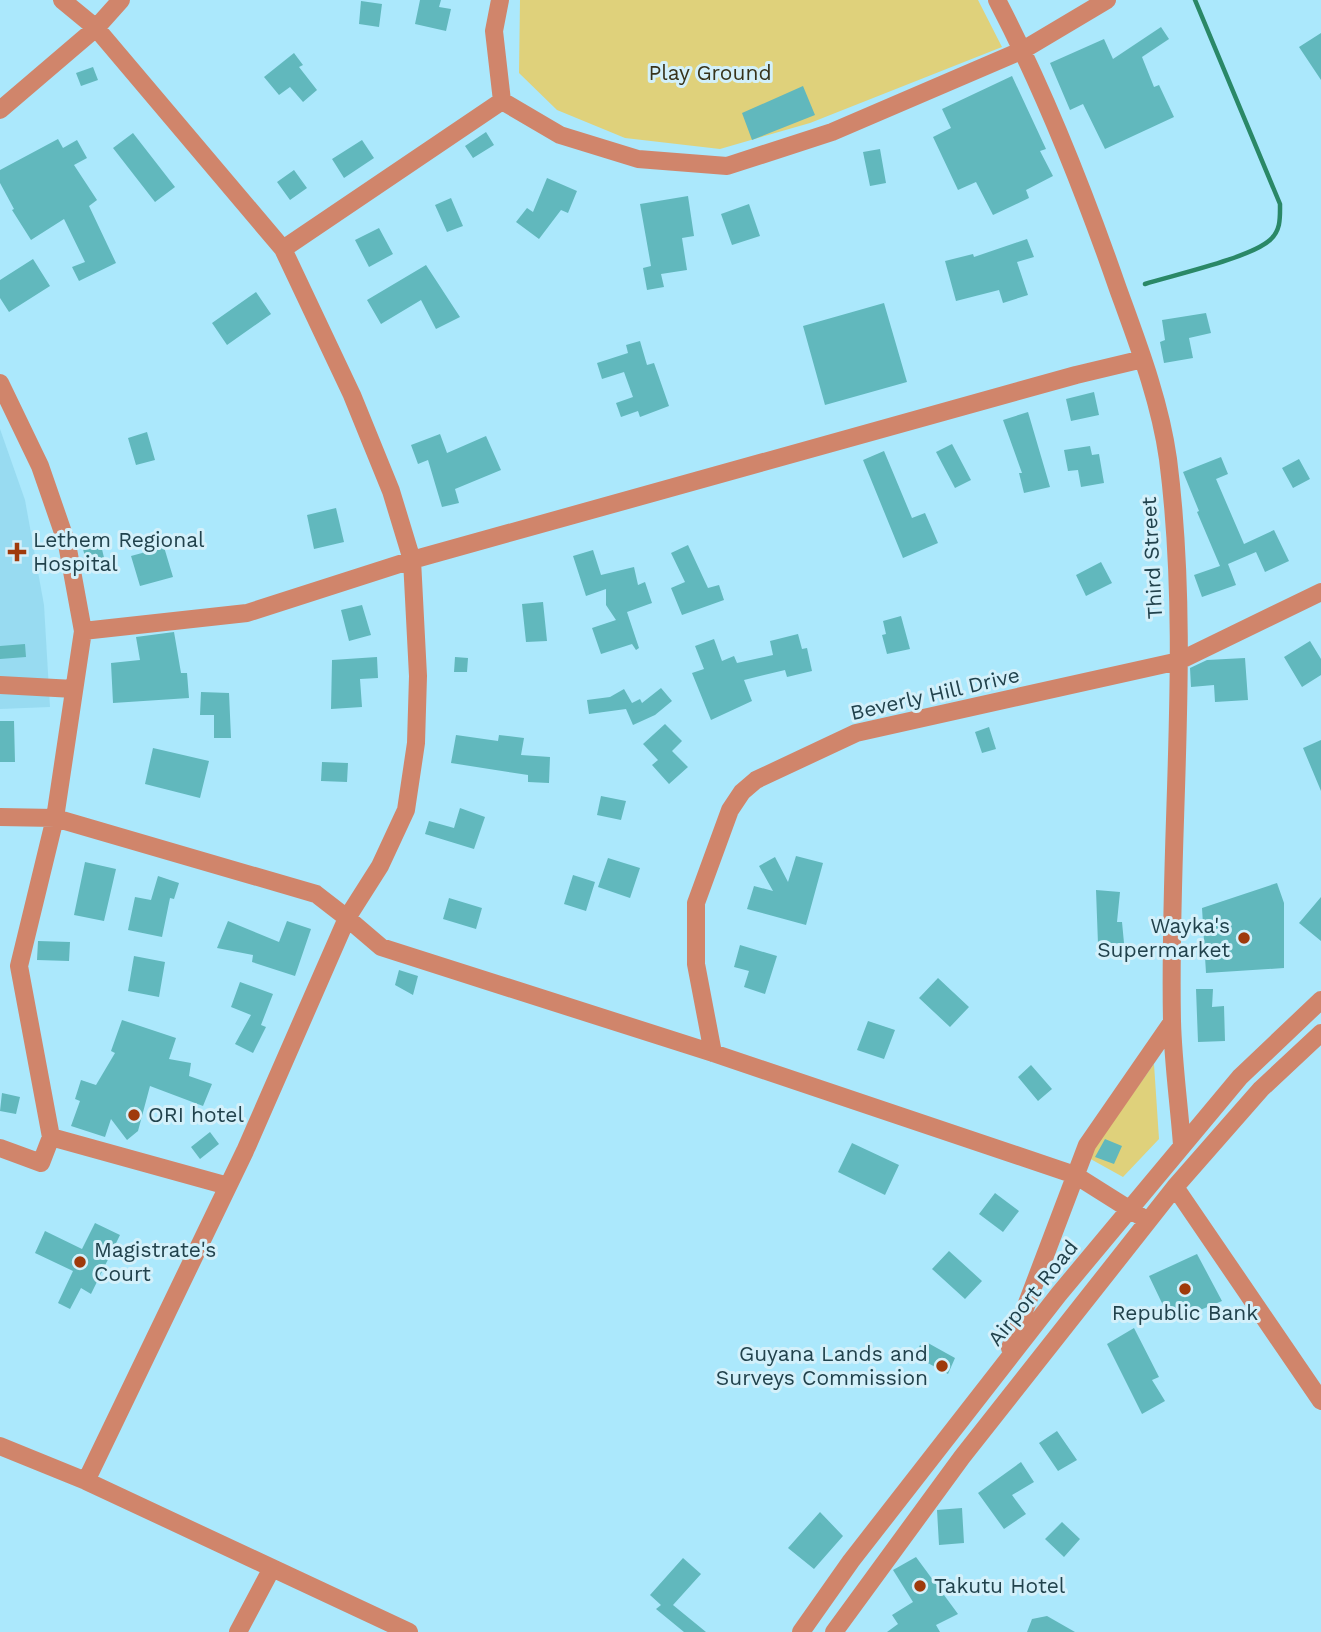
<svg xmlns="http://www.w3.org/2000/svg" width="1321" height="1632" viewBox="0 0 1321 1632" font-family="'Work Sans',sans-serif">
	<rect width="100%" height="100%" fill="#abe8fc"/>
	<path fill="#98dbf1" d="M0,429L25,500L44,605L50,707L0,709Z"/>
	<path fill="#dfd17b" d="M520,0H978L1002,47L810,123L720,149L625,138L557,110L519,73Z
		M1154,1064L1159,1139L1123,1177L1087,1157Z"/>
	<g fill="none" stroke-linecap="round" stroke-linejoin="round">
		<path stroke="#2a8867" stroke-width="4.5" d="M1145,284C1174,275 1250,258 1270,240C1281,230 1280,218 1280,204L1195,0"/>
	</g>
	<path fill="#61b8bd" d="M420,0H441L439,7L451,9L446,31L415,24Z
		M361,1L382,4L379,27L359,24Z
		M1161,27L1169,39L1142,57L1154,87L1159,85L1174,117L1105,149L1083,104L1070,110L1050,63L1104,39L1113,59Z
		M1321,33V80L1299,47Z
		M294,53L303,65L299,67L317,90L303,102L290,87L279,95L264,77Z
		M93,67L98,80L81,86L76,73Z
		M1012,76L1046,149L1040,151L1053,176L1026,190L1029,198L993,215L976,182L958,190L933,137L951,128L942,109Z
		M803,86L815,115L752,140L742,113Z
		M486,132L494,145L473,158L465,146Z
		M133,133L175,187L155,202L113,148Z
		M58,139L63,148L77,140L87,158L74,165L97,200L89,206L116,263L79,281L72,267L85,262L64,219L31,240L12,210L14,209L0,183V170Z
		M362,140L374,158L344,178L332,159Z
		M880,149L886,183L870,186L863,152Z
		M294,170L307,188L290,200L277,182Z
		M547,178L577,191L568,213L561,210L539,239L516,222L527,208L533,212Z
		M688,196L694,236L682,238L687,270L661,274L664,287L647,290L643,268L651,266L640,204Z
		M451,198L463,226L447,232L435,205Z
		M749,204L760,236L732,245L721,214Z
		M379,228L393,254L369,267L355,240Z
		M1027,239L1034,257L1017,262L1028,295L1003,303L999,290L956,301L945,261L973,254L974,257Z
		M33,259L50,286L9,312L0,298V280Z
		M426,265L460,317L436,329L421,300L381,324L367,300Z
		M256,292L271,314L227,345L212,323Z
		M884,303L907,382L825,405L803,326Z
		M1206,313L1211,333L1189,338L1193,358L1164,363L1160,342L1165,340L1162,320Z
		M640,341L647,365L654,363L669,406L640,417L638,411L621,417L616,403L633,397L624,372L602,379L597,363L628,353L626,345Z
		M1094,392L1099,415L1071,421L1066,399Z
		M1028,412L1050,487L1024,493L1019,473H1022L1003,420Z
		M147,432L155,460L136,465L128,438Z
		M440,434L447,453L486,436L501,470L455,489L459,503L442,507L428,460L418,464L411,445Z
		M952,444L971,480L955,488L936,452Z
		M1090,446L1092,455L1099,454L1104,483L1081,487L1078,470L1068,471L1064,450Z
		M884,451L912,518L925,513L938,543L903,558L863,460Z
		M1221,457L1228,474L1216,479L1244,544L1274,530L1289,561L1265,572L1256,552L1228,564L1236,585L1202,597L1194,575L1220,566L1197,512L1199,511L1183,472Z
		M1299,459L1310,479L1293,488L1282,468Z
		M336,508L344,542L314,549L307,515Z
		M101,545L106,566L88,569L83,549Z
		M688,545L708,588L719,585L724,600L682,615L671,588L685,582L671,553Z
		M164,547L173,577L140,586L131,556Z
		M593,550L601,575L634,567L638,585L645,582L652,603L627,612L639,648L636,650L632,644L601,654L592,628L616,620L606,605V589L586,596L573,556Z
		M1101,562L1112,583L1086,596L1076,575Z
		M543,602L547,641L526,642L522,604Z
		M362,605L371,635L349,641L341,610Z
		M901,616L910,649L887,654L882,635L886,634L883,621Z
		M174,632L181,673H187L189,698L113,703L111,663L140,660L136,637Z
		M798,634L802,649L807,648L812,671L787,677L785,670L744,680L752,701L711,720L692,673L704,669L695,646L714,639L722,661L734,656L737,663L773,655L770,641Z
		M1310,641L1321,659V675L1302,687L1284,657Z
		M25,644L26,657L0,659V646Z
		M377,657L378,678L360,679L362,707L331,709L332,660Z
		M455,657L468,658L467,672H454Z
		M1245,658L1248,700L1215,702L1214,685L1191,687L1190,668L1207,660Z
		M661,688L672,701L655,715L633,725L626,709L589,714L587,700L610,697L624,689L632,703L640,699L642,703Z
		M201,692L229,693L231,738H214V715H200Z
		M0,721H14L15,762H0Z
		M665,724L682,741L672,751L688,767L669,784L652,765L658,760L643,744Z
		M989,727L996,749L982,753L975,732Z
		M456,735L498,741L499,735L524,738L521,755L550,757L549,783L528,782V775L451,763Z
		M1321,740V791L1303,748Z
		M153,748L209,761L200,798L145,784Z
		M322,762L348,763L347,782L321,781Z
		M601,796L626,801L621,820L597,815Z
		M460,808L485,817L474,849L425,834L429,821L454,828Z
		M796,856L823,863L806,925L747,909L754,886L773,891L759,866L775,857L788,882Z
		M608,858L640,868L630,898L598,887Z
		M85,862L116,869L104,921L74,915Z
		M573,875L595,882L586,911L564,904Z
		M158,876L179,883L174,899L170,898L162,937L128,930L135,897L151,900Z
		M1277,883L1284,903V968L1206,973L1202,908Z
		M1096,890L1120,892L1117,922H1122L1124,943L1098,944Z
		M1321,897V941L1299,923Z
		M449,898L482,908L476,929L443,919Z
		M228,921L279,942L287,921L311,929L295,976L252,962L253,955L217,948Z
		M38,941L70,942L69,961L37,960Z
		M740,945L777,956L765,994L744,987L749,971L734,967Z
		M134,956L165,962L159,997L128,991Z
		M399,970L418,976L413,995L395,985Z
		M938,978L969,1007L950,1027L919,998Z
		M240,982L273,994L261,1025L266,1027L253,1053L235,1044L251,1015L231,1007Z
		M1196,989H1213L1212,1007L1224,1006L1225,1041L1198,1042Z
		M122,1020L176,1038L169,1059L191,1063L189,1076L212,1084L203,1106L150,1086L138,1131L127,1140L111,1119L105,1137L71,1126L80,1101L75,1099L81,1080L96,1085L115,1053L111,1051Z
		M868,1021L895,1030L884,1059L857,1050Z
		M1031,1065L1052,1089L1038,1101L1018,1077Z
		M2,1093L20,1097L16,1114L0,1111Z
		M210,1132L219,1144L200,1159L191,1147Z
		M1105,1139L1122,1146L1114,1164L1095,1157Z
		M852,1143L899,1165L885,1195L838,1172Z
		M995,1193L1019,1211L1003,1232L979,1214Z
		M95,1223L120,1235L91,1294L81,1288L70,1309L58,1303L73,1271L35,1253L45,1231L82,1249Z
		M949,1251L982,1281L965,1299L932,1269Z
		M1197,1254L1222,1301L1171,1322L1149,1276Z
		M1134,1328L1159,1377L1152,1380L1165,1401L1142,1414L1107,1344Z
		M928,1343L955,1358L948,1374L915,1356L920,1345L924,1348Z
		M1057,1431L1077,1460L1058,1471L1039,1443Z
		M1021,1462L1034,1482L1012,1495L1026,1514L1004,1529L978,1493Z
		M962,1508L964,1543L939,1545L937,1510Z
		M820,1512L843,1536L814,1569L788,1548Z
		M1062,1522L1080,1539L1064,1557L1045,1539Z
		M916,1557L958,1614L936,1625L940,1632H887L898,1624L892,1615L913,1602L893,1570Z
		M683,1558L701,1574L673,1605L706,1632H684L656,1609L661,1605L650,1595Z
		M1047,1616L1075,1632H1027L1032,1619Z"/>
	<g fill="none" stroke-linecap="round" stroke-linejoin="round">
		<path stroke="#d0856b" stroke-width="18" d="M62,0L96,28L283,249L352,395L391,491L412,560L418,676L416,743L406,810L380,866L347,918L381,947L713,1053L1075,1175L1148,1221
			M997,0C1045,92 1084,191 1118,289C1138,344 1160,401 1168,459C1192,646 1168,834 1172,1021C1173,1062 1179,1104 1182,1145
			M502,101L560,135L638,159L727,166L832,132L1023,50L1107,0
			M0,110L96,28L121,0
			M283,249L502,101L494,31L500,0
			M0,383L40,466L67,544L83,631L55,818L316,894L347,918L245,1151L86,1481L409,1632
			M83,631L247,613L412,560L1076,375L1143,359
			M0,685L74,689
			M0,817L55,818L19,966L51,1137L228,1186
			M713,1053L696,964V903L730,810L742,792L756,780L856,733L1179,661L1321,592
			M0,1148L41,1163L51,1137
			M1175,1187L1321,1401
			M1010,1348L1087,1145L1172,1022
			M0,1446L86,1481
			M238,1632L272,1568
			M801,1632L851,1561L1059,1294L1240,1077L1321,1000
			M834,1632L962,1457L1175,1187L1261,1089L1321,1033"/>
	</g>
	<g fill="#9f3a0b" stroke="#d3f0fa" stroke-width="2.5">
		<path d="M13.5 541.5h7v7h7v7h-7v7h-7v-7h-7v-7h7z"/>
		<circle cx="1244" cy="938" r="7"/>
		<circle cx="134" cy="1115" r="7"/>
		<circle cx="80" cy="1262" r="7"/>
		<circle cx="1185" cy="1289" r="7"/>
		<circle cx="942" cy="1366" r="7"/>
		<circle cx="920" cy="1586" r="7"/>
	</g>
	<g text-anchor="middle" stroke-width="6" stroke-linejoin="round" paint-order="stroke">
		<g font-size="21" fill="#37331b" stroke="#d3f0fa">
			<text x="710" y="80">Play Ground</text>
		</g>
		<g font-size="21" fill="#21424c" stroke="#d3f0fa" text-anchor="start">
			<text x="33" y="547">Lethem Regional<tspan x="33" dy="24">Hospital</tspan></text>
			<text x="1230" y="933" text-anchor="end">Wayka's<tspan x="1230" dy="24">Supermarket</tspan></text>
			<text x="148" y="1122">ORI hotel</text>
			<text x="94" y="1257">Magistrate's<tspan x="94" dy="24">Court</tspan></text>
			<text x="1185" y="1320" text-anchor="middle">Republic Bank</text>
			<text x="928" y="1361" text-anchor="end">Guyana Lands and<tspan x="928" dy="24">Surveys Commission</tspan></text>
			<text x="934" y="1593">Takutu Hotel</text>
		</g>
		<g font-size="21" fill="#21424c" stroke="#d3f0fa">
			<text transform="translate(1152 558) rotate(-93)" y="7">Third Street</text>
			<text transform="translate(935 694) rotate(-13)" y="7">Beverly Hill Drive</text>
			<text transform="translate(1033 1293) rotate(-51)" y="7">Airport Road</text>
		</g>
	</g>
</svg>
